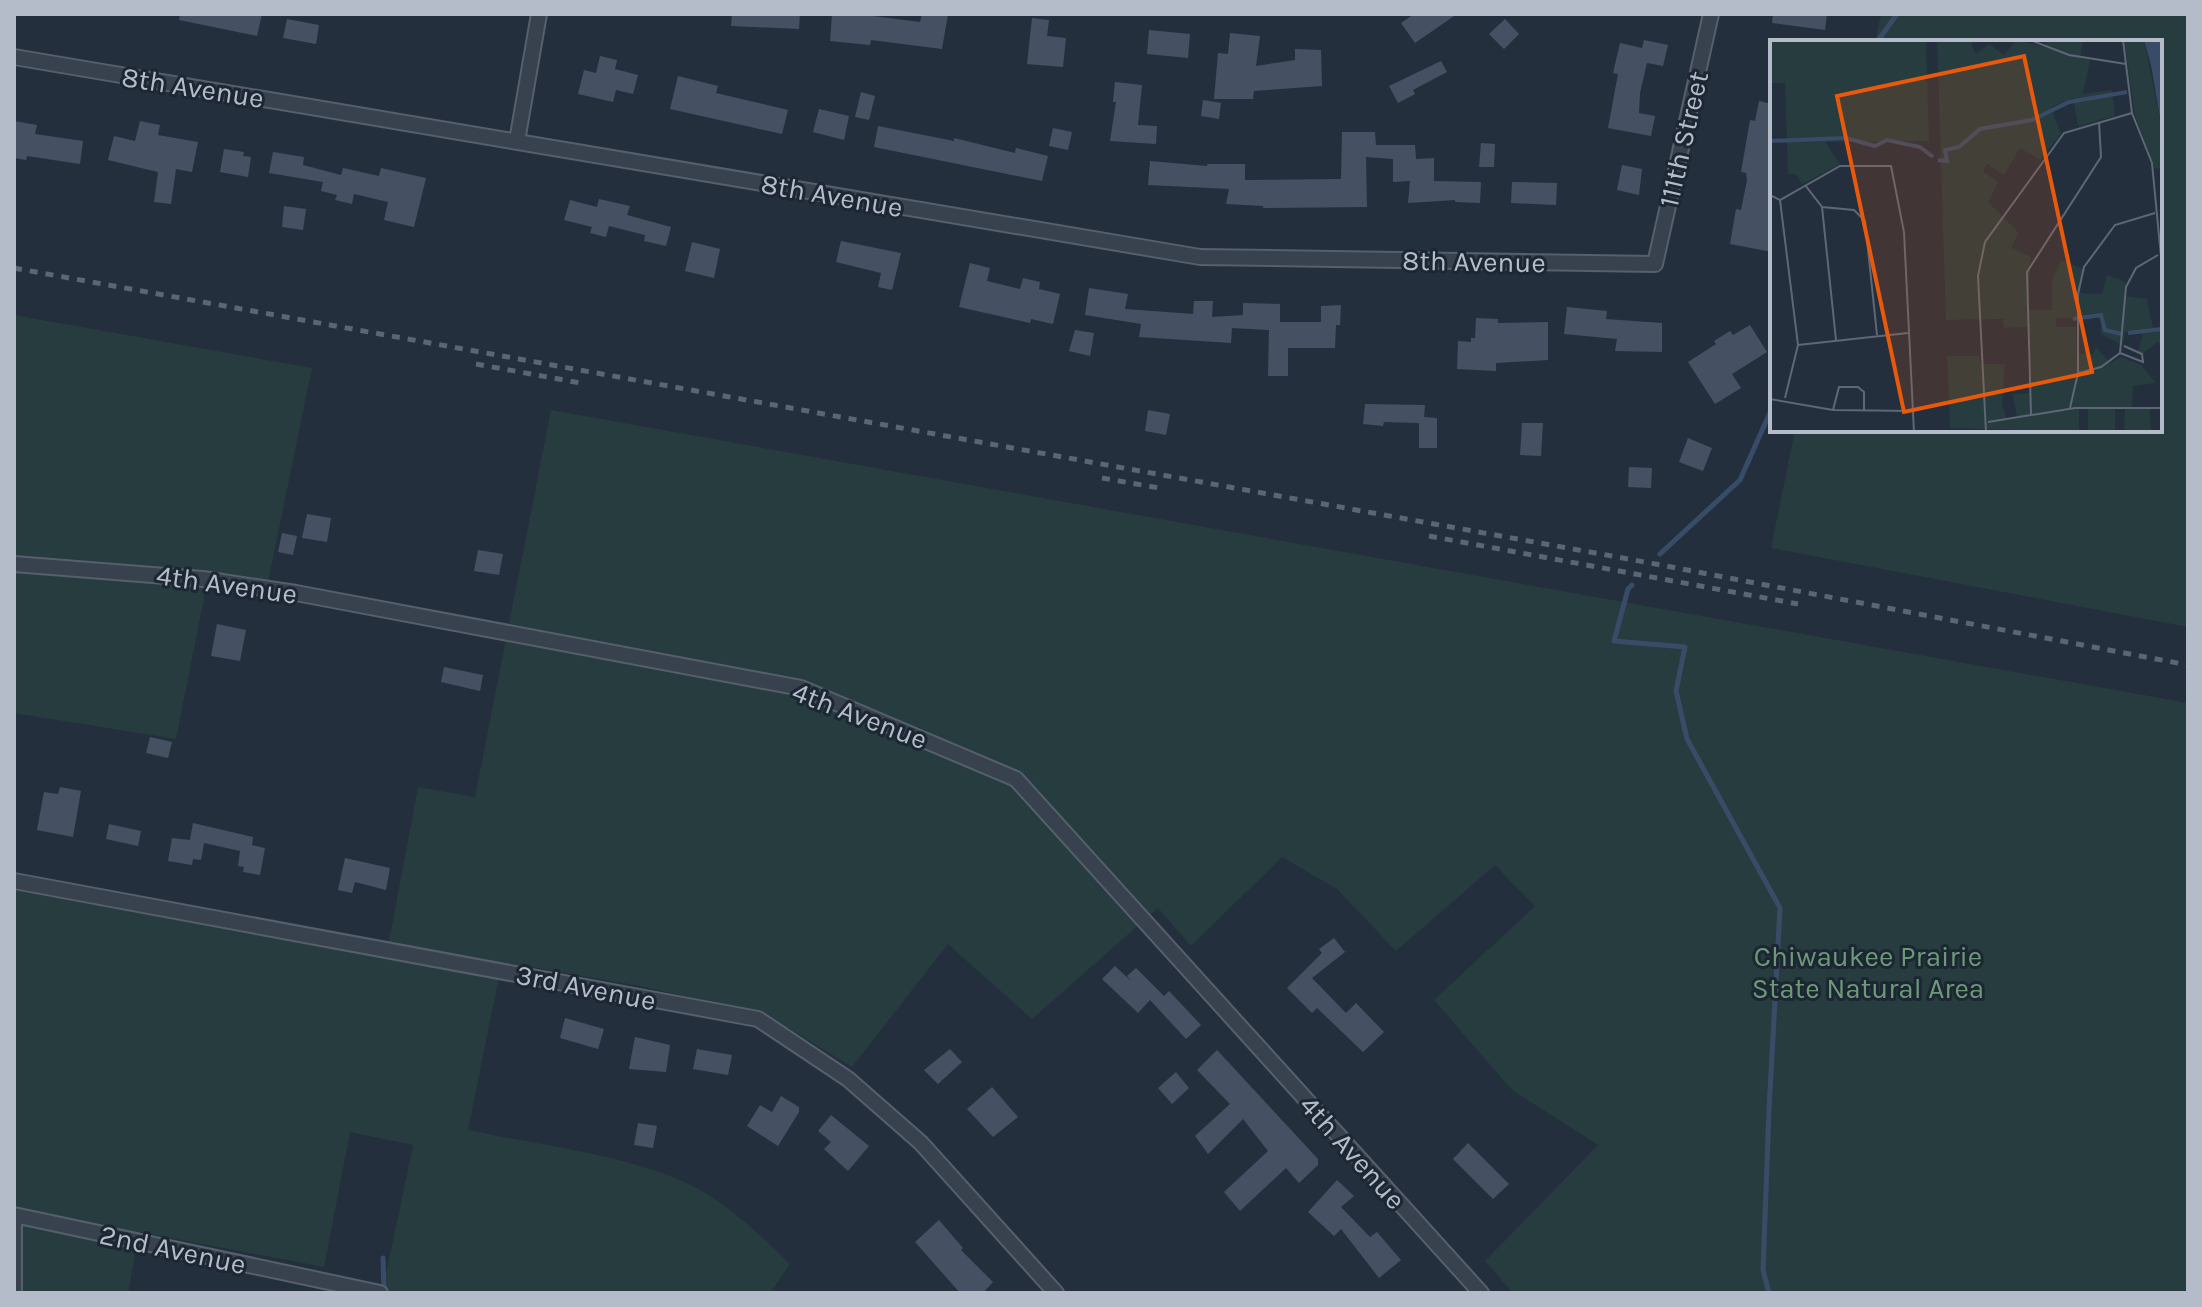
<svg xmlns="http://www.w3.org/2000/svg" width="2202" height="1307" viewBox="0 0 2202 1307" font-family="Karla,sans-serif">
	<rect width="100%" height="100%" fill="#242f3e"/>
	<path fill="#263c3f" d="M1881,14H2188V627L1771,548L1795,430H2160V42H1875Z
		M14,315L312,368L268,582L209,573L176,739L14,713Z
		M551,410L2188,703V1293H1513L1485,1261L1598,1145L1512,1090L1434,1000L1535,906L1495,865L1396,951L1337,889L1282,857L1191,946L1158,908L1032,1019L948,944L852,1067L790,1029L738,1008L640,986L502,962L468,1130C537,1145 647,1157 705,1193C737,1212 763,1238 790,1264L770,1293H382L413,1145L350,1132L324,1267L139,1232L128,1293H14V890L386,957L418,787L475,797Z"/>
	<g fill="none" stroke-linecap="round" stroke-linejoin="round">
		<path stroke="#394c67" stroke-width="5" d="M1877,42L1897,14
			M1660,554L1740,480L1772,408
			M1632,585L1628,589L1614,641L1685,647L1676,691L1687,739L1780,908L1769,1110L1763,1270L1769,1293
			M383,1258L384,1293"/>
	</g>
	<path fill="#455162" d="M180,14H262L257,36L179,20Z
		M732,14H800L799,29L731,26Z
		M874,14L873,16L920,22L922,14H948L942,49L871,40L870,45L830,41L832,15Z
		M1414,14H1457L1415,43L1401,23Z
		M1773,14H1827L1825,30L1772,23Z
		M1032,18L1049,20L1047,36L1066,38L1063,67L1027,64Z
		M287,19L319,25L316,44L283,38Z
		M1505,19L1519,34L1504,49L1489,34Z
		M1149,30L1190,34L1188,58L1147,54Z
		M1230,33L1260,36L1256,66L1295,60V49L1321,50L1322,86L1254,91L1253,99H1214L1218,53L1228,54Z
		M1644,40L1668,45L1663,66L1647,63L1640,93L1639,113L1655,116L1651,136L1608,128L1618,74L1613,73L1620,43L1642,48Z
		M600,56L617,60L615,69L638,75L633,94L616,90L613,102L578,94L584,70L596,73Z
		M1441,61L1447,72L1413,90L1415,94L1398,103L1389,86Z
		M678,76L718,86L716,93L788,110L782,134L670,109Z
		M1115,82L1142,85L1138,125L1157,126L1156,144L1110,141L1116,102H1113Z
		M861,92L875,96L869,120L855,117Z
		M1203,100L1221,103L1219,119L1201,116Z
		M1759,101L1772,104V252L1730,244L1736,209L1741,210L1747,180L1746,173L1741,172L1750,120L1755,121Z
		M819,109L849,116L844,140L813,132Z
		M14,121L37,125L35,134L83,141L80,164L27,156L26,160L14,158Z
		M140,121L160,125L158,135L198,142L192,172L176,169L171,204L154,202L158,172L108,160L114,136L135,141Z
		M878,126L954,141V138L1015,153L1016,148L1048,156L1042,181L874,147Z
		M1053,128L1072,132L1068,150L1049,146Z
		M1342,132H1375L1376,145H1415L1416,159L1434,158V181L1481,182L1480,203L1455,202V200L1408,203L1410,181L1393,182V159L1366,157L1367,207L1263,208V206L1226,204L1229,189L1148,185L1150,161L1207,166V164H1245V180L1341,179Z
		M1481,143L1495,144L1494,167H1479Z
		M224,149L244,152L243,156L251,157L248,177L220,172Z
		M273,152L304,157L303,165L341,175L343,168L379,176L381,168L426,178L414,227L384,220L388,202L354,194L352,204L335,200L337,195L321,191L323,182L269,173Z
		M1622,165L1642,169L1639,195L1617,190Z
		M1512,182L1557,183L1556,205L1511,203Z
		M599,199L630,206L627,215L671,227L666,246L644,241L645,235L609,226L606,237L590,233L592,227L564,220L570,200L597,207Z
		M284,206L306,209L303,230L282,227Z
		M841,241L901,253L892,290L878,287L881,273L836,262Z
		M692,242L720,249L714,278L685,271Z
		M970,263L990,268L987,281L1020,289L1023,278L1040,282L1039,289L1060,294L1053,324L1031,319L1030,323L959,307Z
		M1089,288L1128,294L1125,309L1193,314L1194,301H1213L1212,317L1243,315V303L1280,304V322H1321V306L1341,305L1340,325H1336L1335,348H1288V376H1268L1269,330L1232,328L1231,343L1139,337L1141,324L1085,315Z
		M1567,307L1607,311L1606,319L1662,323V352L1615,351L1617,339L1564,334Z
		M1476,318L1498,319V323L1548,322V360L1496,363V371L1457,369L1458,341L1471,342V338H1475Z
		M1750,325L1767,352L1732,374L1741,388L1715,404L1688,362L1716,344L1714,341L1730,331L1733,335Z
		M1075,330L1094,333L1090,356L1069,351Z
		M1365,404L1425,405L1424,417L1437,418V448H1419V423L1384,422L1383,426L1363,424Z
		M1148,410L1170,414L1166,435L1145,431Z
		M1522,423H1543L1541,456L1520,455Z
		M1688,438L1712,448L1703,471L1679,462Z
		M1629,467L1652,468L1651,488L1628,487Z
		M307,514L331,518L327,542L302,538Z
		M282,533L297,536L293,555L278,552Z
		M478,550L503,554L499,575L474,571Z
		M217,624L246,630L240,661L211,656Z
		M444,667L483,675L480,691L441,682Z
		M150,737L172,742L168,758L146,753Z
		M60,787L81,791L73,837L37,830L44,792L58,794Z
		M193,823L253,837L252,845L265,848L260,875L243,872L244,867L238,866L240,851L204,843L201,860L193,859L192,865L168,861L172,838L190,840Z
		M109,824L141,831L138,846L106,839Z
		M345,858L390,868L386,890L355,882L352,893L338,890Z
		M1334,938L1345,952L1312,978L1346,1013L1356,1003L1384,1032L1363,1052L1317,1008L1312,1013L1287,988L1322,953L1319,949Z
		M1115,966L1132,982L1127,976L1136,968L1164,996L1169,991L1201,1025L1186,1039L1150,1000L1138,1013L1102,979Z
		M565,1018L604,1029L598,1049L560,1038Z
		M635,1037L670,1045L666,1072L629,1069Z
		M697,1049L732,1055L728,1075L693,1069Z
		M950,1049L962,1062L938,1084L924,1070Z
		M1217,1050L1318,1159V1165L1299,1183L1286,1168L1240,1211L1224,1192L1268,1151L1243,1119L1208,1154L1195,1136L1230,1104L1197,1070Z
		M1176,1072L1189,1088L1172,1104L1158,1088Z
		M992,1087L1018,1117L993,1137L967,1109Z
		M781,1096L799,1107V1112L778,1146L747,1126L760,1105L772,1112Z
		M831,1115L869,1146L848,1171L824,1149L831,1142L818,1131Z
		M638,1123L657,1126L653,1148L634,1145Z
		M1468,1143L1509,1184L1493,1199L1453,1159Z
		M1337,1180L1354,1196L1341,1207L1370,1237L1377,1232L1401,1260L1379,1278L1341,1229L1334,1236L1308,1212Z
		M939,1220L963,1248L961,1250L993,1282L983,1293H960L915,1242Z"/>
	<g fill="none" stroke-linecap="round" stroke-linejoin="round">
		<g stroke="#565f6c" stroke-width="18">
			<path id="street" d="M14,57L1200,257L1655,264L1711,14
				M517,141L539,14
				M14,564L203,579L296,593L801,688L1016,779L1481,1293
				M14,881L758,1019L848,1079L921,1143L1056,1293
				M14,1215L380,1293
				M14,1215V1293"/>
		</g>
		<use href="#street" stroke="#38414e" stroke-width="14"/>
		<path stroke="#5a6575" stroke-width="5" stroke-dasharray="8 8" stroke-linecap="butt" d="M14,268L1634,560L2188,665
			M476,364L586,384
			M1102,478L1165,489
			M1429,536L1798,604"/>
	</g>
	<g text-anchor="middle" stroke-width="6" stroke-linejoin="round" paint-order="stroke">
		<g font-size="28" fill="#b4bcc9" stroke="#1d2633">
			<text transform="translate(193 87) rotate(9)" y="10">8th Avenue</text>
			<text transform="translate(1683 139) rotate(-77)" y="10">111th Street</text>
			<text transform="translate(832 195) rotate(10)" y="10">8th Avenue</text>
			<text transform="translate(1474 261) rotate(1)" y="10">8th Avenue</text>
			<text transform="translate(227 584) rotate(8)" y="10">4th Avenue</text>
			<text transform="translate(860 715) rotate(21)" y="10">4th Avenue</text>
			<text transform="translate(586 987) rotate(11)" y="10">3rd Avenue</text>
			<text transform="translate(1353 1152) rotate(48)" y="10">4th Avenue</text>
			<text transform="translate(173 1249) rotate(12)" y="10">2nd Avenue</text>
		</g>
		<g font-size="28" fill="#6b9a76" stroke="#1d2633">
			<text x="1868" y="966">Chiwaukee Prairie<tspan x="1868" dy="32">State Natural Area</tspan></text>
		</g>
	</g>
	<g transform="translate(1770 40)">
		<rect width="392" height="392" fill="#242f3e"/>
		<path d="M0,0H156L159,101L55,102L70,124L32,144L26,134H18L15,43H0ZM167,0H208L201,4L206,14L219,4L234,15L246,0L274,7L278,0H313L310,18L320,20L313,54L342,50L345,76L308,86L303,58L281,67L291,94L270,120L250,108L234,135L217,124L213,131L228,142L218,162L249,193L241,207L261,217L257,270H282V240L291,220L313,229L307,253L332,254L337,235L356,242L354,256L377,259L383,288L392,287V310L388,302L372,314L368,311L373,294L355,292L353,306L331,294V278H286V287H306L307,314H323L326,307L340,323L351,317L371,325L386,343L363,346L362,368L380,369L381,392H354L355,369H345V392H318V367H309V392L180,388L177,316H209L210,324H235L232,365L237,380L247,378L243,354L261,353L259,287L234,288L233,279L176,280ZM354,0H374L392,89V128L385,129L365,75Z" fill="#263c3f"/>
		<path d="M374,0H392V89L381,25Z" fill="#394c67"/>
		<path fill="none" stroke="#394c67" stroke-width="4" d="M0,101L76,98L105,106L117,100L150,107L163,117M168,120L177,121L175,110L189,107L210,89L262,80L299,62L357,52M303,279L331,275L335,290L352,294M358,293L392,289"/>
		<path fill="none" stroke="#5e6776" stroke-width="2" d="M260,0L299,15L356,24M353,0L362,73L382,123L392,227M35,145L52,167L66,300M0,155L10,160L70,126H121L134,192L144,392M10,160L28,305L15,358M52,167L84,170L95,181L107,295M28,305L138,293M350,313L373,322L372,314L354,306M309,333L331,327L350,313L356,247L366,228L388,215M0,359L63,370L142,371M300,368L308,333V254L314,227L345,185L385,173M63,370L69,347H88L94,352V370M261,374L257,232L331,117L329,82M218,382L305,368H392M216,392L208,236L215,202L294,93L362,73"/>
		<path fill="#e8590c" fill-opacity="0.15" stroke="#e8590c" stroke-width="4" d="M254,16L322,332L134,372L67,56Z"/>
		<rect width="392" height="392" fill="none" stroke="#b4bcc9" stroke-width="4"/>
	</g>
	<rect width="2202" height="1307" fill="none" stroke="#b4bcc9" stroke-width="32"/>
</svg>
